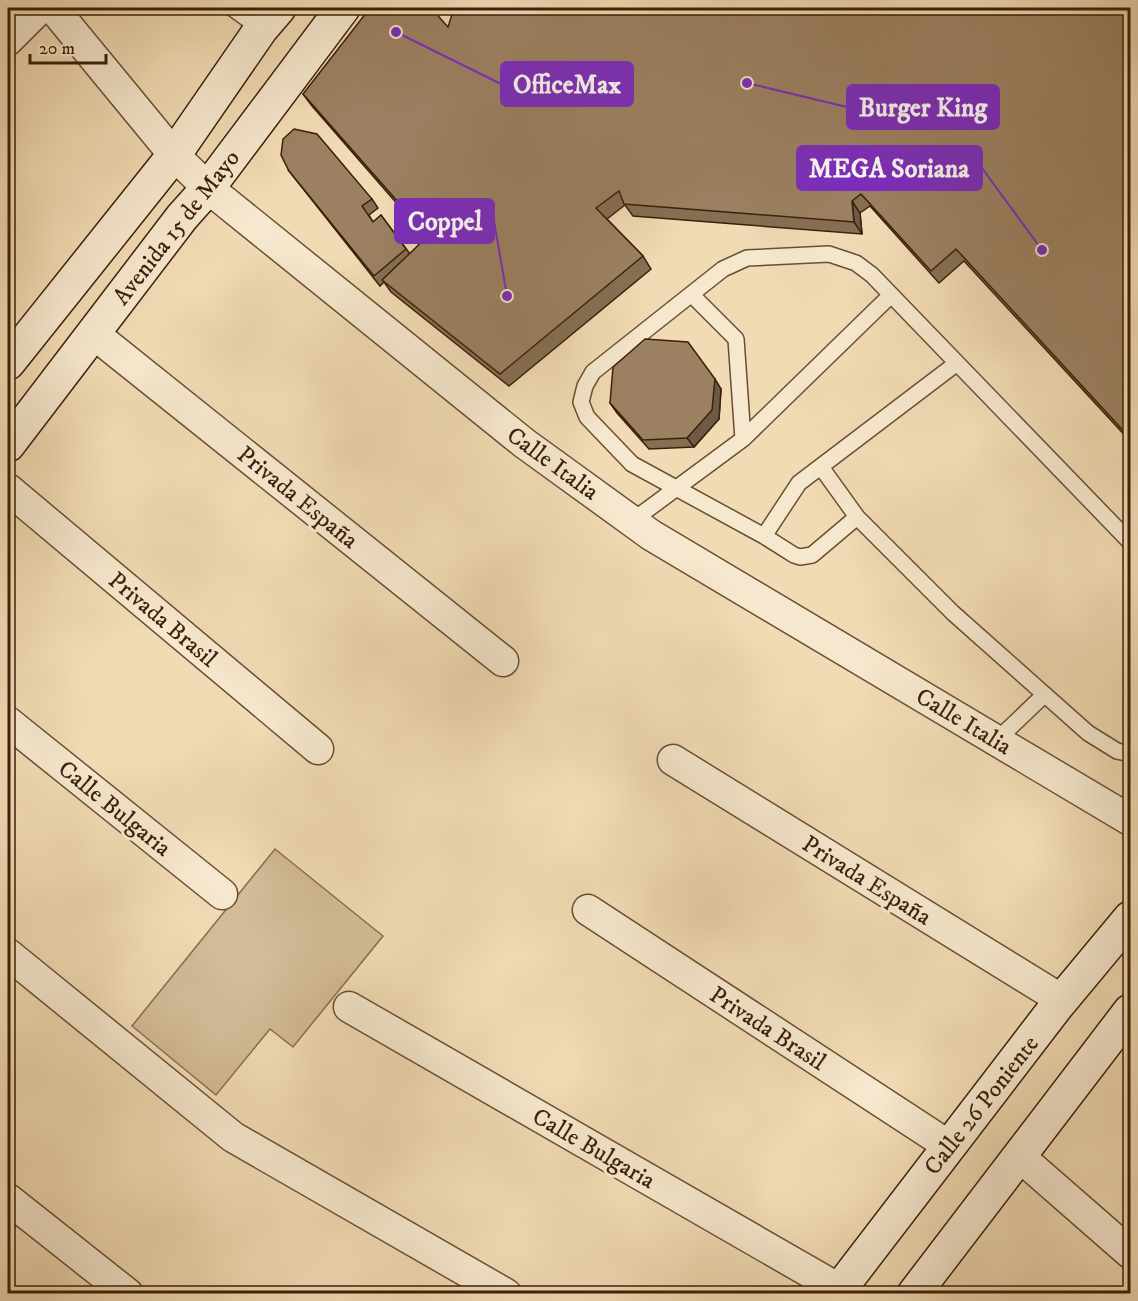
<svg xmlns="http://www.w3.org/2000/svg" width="1138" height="1301" viewBox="0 0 1138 1301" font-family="'IM FELL DW Pica',serif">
	<rect width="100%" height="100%" fill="#f1dbb4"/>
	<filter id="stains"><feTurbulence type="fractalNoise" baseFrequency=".00333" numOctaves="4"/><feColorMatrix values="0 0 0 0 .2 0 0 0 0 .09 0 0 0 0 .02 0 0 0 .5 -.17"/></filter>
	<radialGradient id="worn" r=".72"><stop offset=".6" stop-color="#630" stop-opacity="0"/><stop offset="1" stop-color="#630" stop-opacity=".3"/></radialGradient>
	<path fill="#d2bb97" stroke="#886d50" stroke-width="1.5" d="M275,849L383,936L293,1047L270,1029L216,1095L132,1026Z"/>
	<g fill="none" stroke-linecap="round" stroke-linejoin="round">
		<g stroke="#6a4e34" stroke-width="18">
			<path id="lane" d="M232,8L261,29
				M692,295L736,339L743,439
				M821,467L857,517L953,613L1088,733L1117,751L1130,754
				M857,517L812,555L800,557L794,555L764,536L632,464L587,417L581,402L585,386L593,372L723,269L747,258L829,254L856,263L872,275L1130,542
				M632,521L743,439L890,296
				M764,536L799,483L957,363
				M997,740L1044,695"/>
		</g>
		<g stroke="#6a4e34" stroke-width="33">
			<path id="street" d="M53,8L174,155L208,188L524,443L651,535L1130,820
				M8,40L40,8
				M94,334L503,661
				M8,489L318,749
				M8,722L222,894
				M673,760L1062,1000
				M588,910L949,1146
				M8,954L233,1137L506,1294
				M349,1007L839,1289
				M1019,1156L1130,1253
				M8,1199L128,1294"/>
		</g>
		<g stroke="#3d1f09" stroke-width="36">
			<path id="secondary" d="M8,363L174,155L261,29L279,8
				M8,445L182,217L208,188L343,8
				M836,1294L1056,1007L1130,918
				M914,1294L1130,1011"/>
		</g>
		<use href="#lane" stroke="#f6e8ce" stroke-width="15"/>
		<use href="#street" stroke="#f6e8ce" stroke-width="30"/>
		<use href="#secondary" stroke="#f6e8ce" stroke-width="33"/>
	</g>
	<path fill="#856f54" stroke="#3d1f09" stroke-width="1.5" d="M1131,8V442L964,261L939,283L870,206L860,213L862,234L633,216L625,205L607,219L643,256L651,269L509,386L391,292L384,282L380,286L289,171L372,199L378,208L369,215L373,222L381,215L410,254L426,237L312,106L303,94L448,27Z
		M721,389L719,419L694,447L649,449L617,413L610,403Z"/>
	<path fill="#6c5a45" stroke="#3d1f09" stroke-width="1.5" d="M852,201L860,213L862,234L854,222Z
		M715,379L721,389L719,419L694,447L687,438Z"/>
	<path fill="#9b8162" stroke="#3d1f09" stroke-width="1.5" d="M370,8H431L448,27L454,8H1061L1063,10L1066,8H1131V439L956,249L931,271L861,194L852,201L854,222L624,204L619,191L596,208L643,256L500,374L382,280L428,236L303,94Z
		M294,129L317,134L372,199L362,206L373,222L381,215L406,249L374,276L289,171L281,155L283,139Z
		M645,339L688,342L715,379L712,410L687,438L643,440L610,403L613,367Z"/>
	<g text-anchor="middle" stroke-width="6" stroke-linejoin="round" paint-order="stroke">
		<g font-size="24" fill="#3d1f09" stroke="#f6e8ce">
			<text transform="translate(176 227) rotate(-52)" y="8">Avenida 15 de Mayo</text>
			<text transform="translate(553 463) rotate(36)" y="8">Calle Italia</text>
			<text transform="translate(298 497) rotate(39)" y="8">Privada España</text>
			<text transform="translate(163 619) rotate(40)" y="8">Privada Brasil</text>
			<text transform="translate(964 721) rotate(31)" y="8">Calle Italia</text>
			<text transform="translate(115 808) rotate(39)" y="8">Calle Bulgaria</text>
			<text transform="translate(867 880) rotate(32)" y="8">Privada España</text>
			<text transform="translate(768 1028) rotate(33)" y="8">Privada Brasil</text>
			<text transform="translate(981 1105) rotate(-52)" y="8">Calle 26 Poniente</text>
			<text transform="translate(594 1148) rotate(30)" y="8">Calle Bulgaria</text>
		</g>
	</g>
	<path fill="none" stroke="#7b2cbf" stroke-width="2" d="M396 32L501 84M747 83L847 107M1042 250L982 168M507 296L494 221"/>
	<g fill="#7b2cbf" stroke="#f6e8ce" stroke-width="2">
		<circle cx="396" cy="32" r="6"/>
		<circle cx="747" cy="83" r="6"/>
		<circle cx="1042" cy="250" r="6"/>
		<circle cx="507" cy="296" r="6"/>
	</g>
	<g fill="#7b2cbf" stroke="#7b2cbf" stroke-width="2">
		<rect x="501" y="62" width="132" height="44" rx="6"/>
		<rect x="847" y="85" width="152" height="44" rx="6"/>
		<rect x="797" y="146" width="185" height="44" rx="6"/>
		<rect x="395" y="199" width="99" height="44" rx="6"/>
	</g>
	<g font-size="26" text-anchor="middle" font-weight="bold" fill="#fff">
		<text x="567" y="93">OfficeMax</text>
		<text x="923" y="116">Burger King</text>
		<text x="889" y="177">MEGA Soriana</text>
		<text x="445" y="230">Coppel</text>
	</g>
	<rect width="1138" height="1301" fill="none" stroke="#f1dbb4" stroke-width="30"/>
	<rect x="9" y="9" width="1120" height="1283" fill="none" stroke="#3d1f09" stroke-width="3"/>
	<rect x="15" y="15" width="1108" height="1271" fill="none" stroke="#3d1f09" stroke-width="1.5"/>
	<path d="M30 54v9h76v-9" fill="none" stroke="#3d1f09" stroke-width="3"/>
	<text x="39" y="54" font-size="18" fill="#3d1f09" stroke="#f6e8ce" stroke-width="4.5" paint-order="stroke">20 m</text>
	<rect width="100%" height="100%" filter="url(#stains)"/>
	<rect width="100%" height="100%" fill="url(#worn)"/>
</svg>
